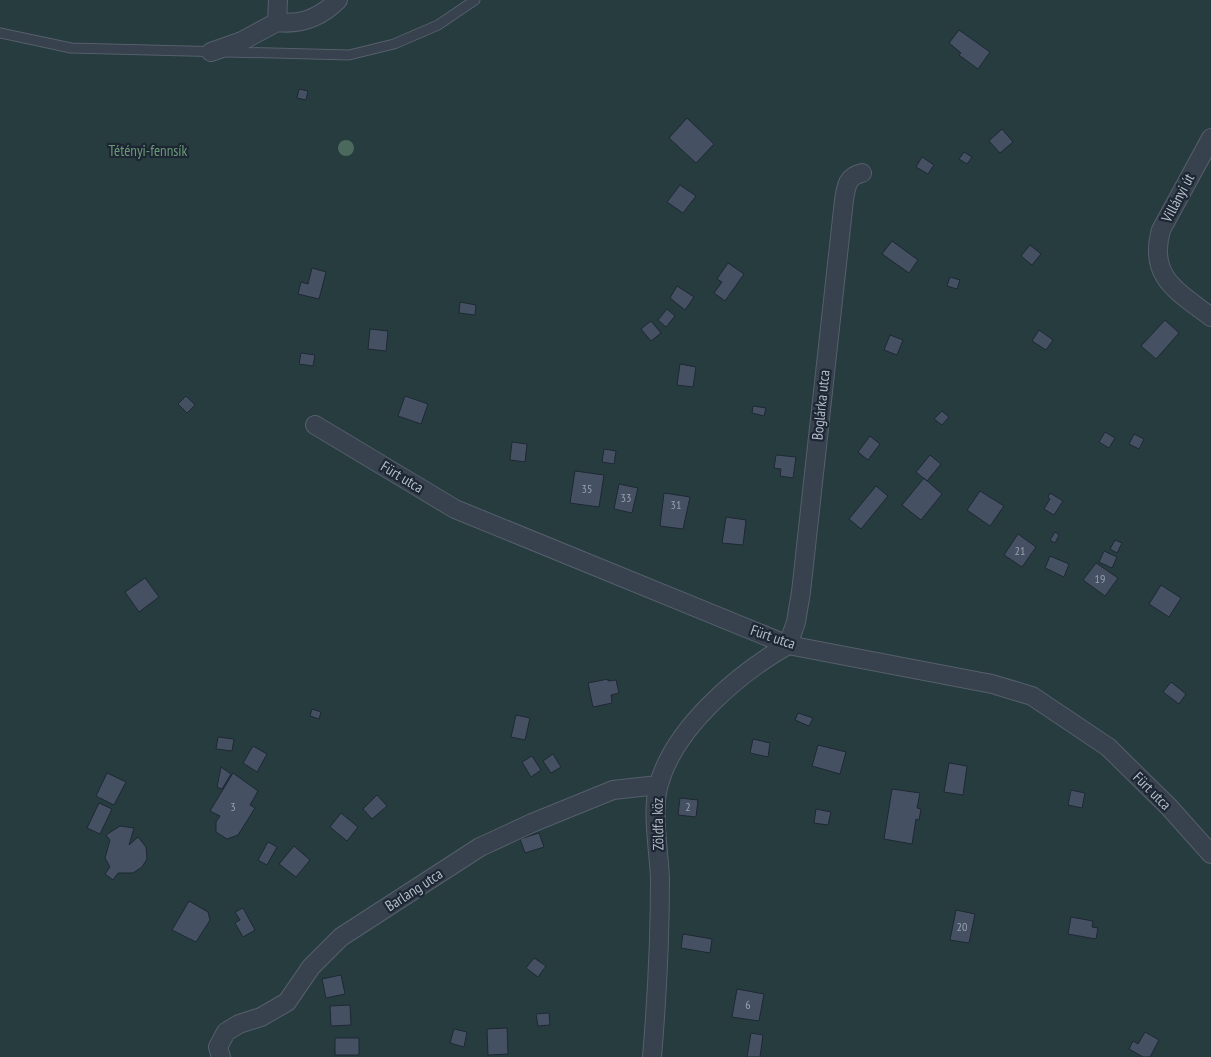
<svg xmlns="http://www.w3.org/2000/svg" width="1211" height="1057" viewBox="0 0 1211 1057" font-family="'PT Sans Narrow',sans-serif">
	<rect width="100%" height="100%" fill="#242f3e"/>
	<path fill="#263c3f" d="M0,0H1211V1057H0Z"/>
	<path fill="#455162" stroke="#1f2835" d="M959,30L990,52L978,69L959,55L961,53L949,43Z
		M299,89L308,91L306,100L297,98Z
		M687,118L714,144L696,163L669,138Z
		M1002,129L1013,142L1000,153L989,141Z
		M964,152L972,157L967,164L959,159Z
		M922,157L934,165L928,174L916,167Z
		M680,185L696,196L683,213L667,202Z
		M892,241L918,260L909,273L882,254Z
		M1030,245L1041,254L1032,265L1021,256Z
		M728,263L744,274L725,301L714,293L722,282L717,279Z
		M312,268L326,272L319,299L298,294L301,282L308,284Z
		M950,277L960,280L957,289L947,286Z
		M677,286L694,297L685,310L670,298Z
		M460,302L476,305L475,315L459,313Z
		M667,309L675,316L666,327L658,320Z
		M1165,320L1179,333L1156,359L1141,346Z
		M651,321L661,333L651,341L641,329Z
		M370,329L388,331L386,351L368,349Z
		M1039,330L1053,340L1046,350L1032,341Z
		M890,335L903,340L897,355L884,350Z
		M301,353L315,355L313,366L299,364Z
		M680,364L696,367L693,387L677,385Z
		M186,396L195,405L187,413L178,404Z
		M405,396L428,404L421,424L398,416Z
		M753,406L766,408L764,416L752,413Z
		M942,411L949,417L942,425L934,419Z
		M1105,432L1115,438L1109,448L1099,442Z
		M1134,434L1144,439L1139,449L1129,444Z
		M870,436L880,444L868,460L858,452Z
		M512,442L527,444L525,462L510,460Z
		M604,449L616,451L614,464L602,462Z
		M776,455L796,457L793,478L780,476L781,469L774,468Z
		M930,455L941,464L927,481L916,472Z
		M575,471L604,475L599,507L570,503Z
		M924,478L942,494L921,520L902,505Z
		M619,484L638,488L632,513L614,509Z
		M876,486L888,496L861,529L849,519Z
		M980,491L1004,506L990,526L967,510Z
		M664,493L690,497L683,529L660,526Z
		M1050,493L1063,501L1054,515L1044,509L1050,499L1048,497Z
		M726,517L746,520L743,545L722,543Z
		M1055,532L1059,535L1055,543L1050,540Z
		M1018,534L1036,547L1022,567L1004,555Z
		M1115,540L1122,543L1117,553L1110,549Z
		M1104,551L1117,557L1112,568L1099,562Z
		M1050,556L1069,564L1064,577L1045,568Z
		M1096,563L1118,578L1105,596L1083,580Z
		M145,578L159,597L139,612L125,592Z
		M1161,585L1181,598L1169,617L1149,604Z
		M608,679V681L616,680L619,693L611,695L612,703L593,707L588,683Z
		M1171,682L1186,694L1179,704L1163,692Z
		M312,709L321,712L319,719L310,716Z
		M798,713L813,718L809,726L795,720Z
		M516,715L530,718L525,740L511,737Z
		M218,737L234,739L232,751L216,749Z
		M753,739L770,743L768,757L750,753Z
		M818,745L846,752L840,774L812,766Z
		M253,746L267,754L257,772L243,763Z
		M553,754L561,767L551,773L543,761Z
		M532,756L541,770L531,777L522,762Z
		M949,763L967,766L963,795L944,792Z
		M221,767L231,774L222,789L217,787Z
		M107,773L126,782L114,805L96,796Z
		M233,773L258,791L250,805L255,808L238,835L227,839L216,832V822L220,816L210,811Z
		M892,789L920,793L917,808L921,809L919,820L916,819L912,844L884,839Z
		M1071,790L1085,793L1082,808L1068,805Z
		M377,795L387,806L372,819L363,809Z
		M680,798L698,800L696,817L678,815Z
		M99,803L112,809L100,834L87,828Z
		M816,809L831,812L828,825L814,823Z
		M341,813L358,827L347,841L330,827Z
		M120,826L134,828L129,845L138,837L146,847L147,859L142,867L133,873H118L113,880L105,874L110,867L105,858L110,840L106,835Z
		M539,833L544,847L525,853L520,839Z
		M268,842L277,847L267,865L258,860Z
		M294,846L310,860L296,877L279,864Z
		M189,901L208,912L210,920L196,942L172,930Z
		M243,908L255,930L243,937L235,923L240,920L235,912Z
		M956,910L975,914L969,943L950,940Z
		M1071,917L1093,921L1092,927L1098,928L1096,939L1068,934Z
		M683,934L712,939L710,953L681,948Z
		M534,958L546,966L538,977L526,968Z
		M341,975L345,994L326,998L322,979Z
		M737,989L764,994L759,1021L732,1017Z
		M350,1005L351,1025L331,1026L330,1006Z
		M549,1013L550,1025L538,1026L536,1014Z
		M507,1028L508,1054L488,1055L487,1029Z
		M454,1029L467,1032L464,1047L450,1043Z
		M1145,1032L1159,1040L1150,1057H1143L1129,1049L1133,1041L1138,1044Z
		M751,1033L763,1035L760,1057H747Z
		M335,1038H359V1055H335Z"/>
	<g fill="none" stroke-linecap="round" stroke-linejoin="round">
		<g stroke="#565f6c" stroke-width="11">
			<path id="service" d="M0,33L71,48L349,55L394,44L438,25L475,0"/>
		</g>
		<g stroke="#565f6c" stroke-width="20">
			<path id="minor" d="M277,22C301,25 320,18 338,0
				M211,52L242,41L277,22L278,0
				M1211,138L1161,230C1148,277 1177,291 1211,317
				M315,425L455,509L788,645L992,684L1032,696L1108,747L1169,807L1211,854
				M788,645L796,622L801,592L844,200C846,187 847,176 862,173
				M221,1057L218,1047L226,1032L239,1024L261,1017L287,1002L311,967L341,937L480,847L532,823L613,790L658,785
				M652,1057C657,997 660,939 660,879C659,850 651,811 659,784C674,728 739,673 788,645"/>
		</g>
		<use href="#service" stroke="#38414e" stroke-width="9"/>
		<use href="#minor" stroke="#38414e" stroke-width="18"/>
	</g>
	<circle fill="#4b6a5d" cx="346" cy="148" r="8"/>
	<g text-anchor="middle" stroke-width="4.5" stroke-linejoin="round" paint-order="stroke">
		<g font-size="12" fill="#98a1af">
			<text x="587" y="493">35</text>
			<text x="626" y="502">33</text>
			<text x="676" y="509">31</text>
			<text x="1020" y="555">21</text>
			<text x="1100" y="583">19</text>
			<text x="233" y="811">3</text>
			<text x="688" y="811">2</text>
			<text x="962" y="931">20</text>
			<text x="748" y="1009">6</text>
		</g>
		<g font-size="15" fill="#6b9a76" stroke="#1d2633">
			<text x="148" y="156">Tétényi-fennsík</text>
		</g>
		<g font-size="15" fill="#b4bcc9" stroke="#1d2633">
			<text transform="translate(1178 198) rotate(-62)" y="5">Villányi út</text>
			<text transform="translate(821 405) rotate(-84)" y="5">Boglárka utca</text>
			<text transform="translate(402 477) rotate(31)" y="5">Fürt utca</text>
			<text transform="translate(773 637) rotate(19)" y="5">Fürt utca</text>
			<text transform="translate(1152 791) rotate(45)" y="5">Fürt utca</text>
			<text transform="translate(658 824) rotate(-91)" y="5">Zöldfa köz</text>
			<text transform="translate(414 890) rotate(-33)" y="5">Barlang utca</text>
		</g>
	</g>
</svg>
